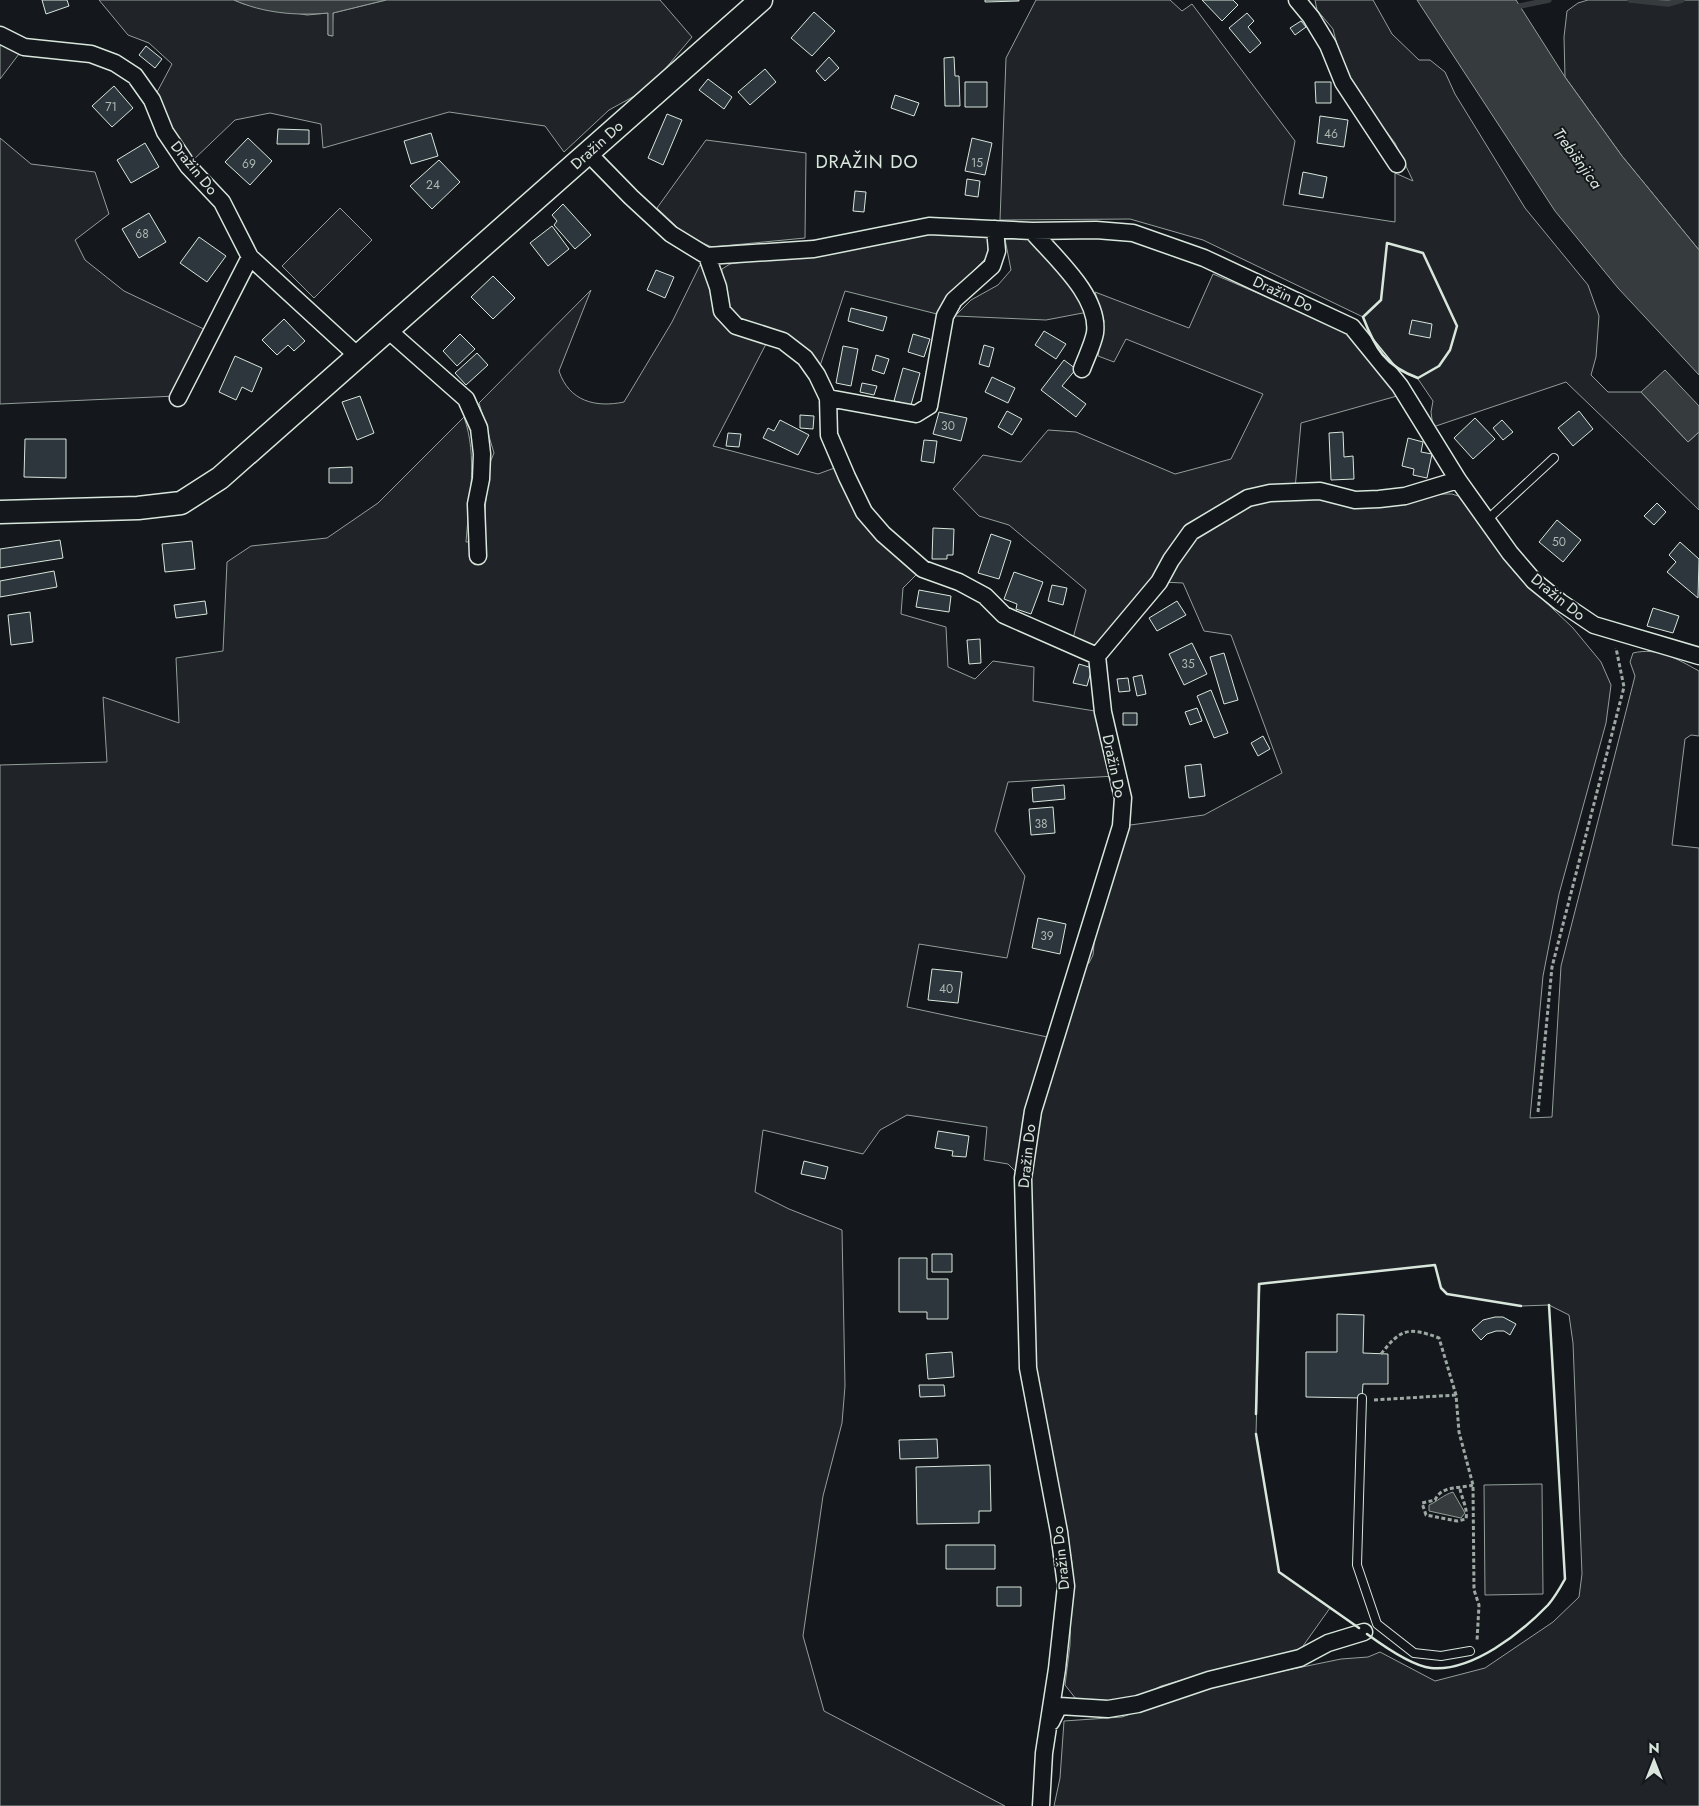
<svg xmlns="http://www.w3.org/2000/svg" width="1699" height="1806" viewBox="0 0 1699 1806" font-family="Jost,sans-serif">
	<rect width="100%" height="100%" fill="#14181c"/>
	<path fill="#202428" stroke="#939e99" d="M99,0H234L244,4L307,15L328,13V35L332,36L333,13L386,0H660L692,37L649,88L609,110L564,152L545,126L449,112L323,148L321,124L270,113L235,120L190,163L155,96L172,64L149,43L128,35Z
		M1036,0H1170L1182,11L1192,4L1295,141L1283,205L1395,222V173L1413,181L1395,143L1367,106L1350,77L1338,49L1333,29L1317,10L1315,0H1373L1392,34L1419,60H1430L1445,72L1455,94L1525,208L1588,285L1599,316L1596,357L1591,375L1608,392H1641L1688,442L1699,432V510L1566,382L1433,427L1431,412L1433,401L1418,379L1398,370L1373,343L1363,317L1203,240L1130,219L1000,220L1006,58Z
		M1588,0H1699V250L1622,156L1565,77L1564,37L1567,11L1578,3Z
		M0,38L22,50L0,79Z
		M0,138L31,164L95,172L109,214L75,240L85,260L124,291L210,332L176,396L0,404Z
		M706,140L806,153L805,238L712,247L686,236L657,208Z
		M340,208L372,240L314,298L282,266Z
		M935,232L988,238V256L959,285L937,314L845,291L820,366L748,326L727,308L721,275L722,269L730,264Z
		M1005,239H1029L1061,274L1088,312L1046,320L955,316L971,300L998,285L1011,270Z
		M700,265L707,271L715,306L766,344L713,446L818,474L840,466L916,575L903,588L901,614L946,627L948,667L975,679L993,661L1034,667L1033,701L1101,712L1116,776L1008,782L995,831L1025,876L1007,958L919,944L907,1007L1052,1038L1021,1177L1008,1164L984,1160L987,1127L907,1115L880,1130L863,1154L763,1130L755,1192L789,1209L842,1230L845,1386L842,1423L823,1496L803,1636L824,1711L1005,1806H0V765L107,762L103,697L179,723L176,658L223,651L227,562L251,546L327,538L378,503L464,417C478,457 469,500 466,542L486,541L484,528L488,467L494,453L479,403L591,290L559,371C569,401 595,408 624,402L672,322Z
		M1213,274L1323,321L1350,336L1397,396L1301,423L1295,489L1218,512L1097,654L1072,642L1086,590L1009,525L979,516L953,489L983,455L1021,462L1048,430L1076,432L1175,474L1231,459L1263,394L1126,339L1114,362L1098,356L1104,321L1095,292L1189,328Z
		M1438,494H1452L1464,498L1515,573L1573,628L1601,662L1611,685L1606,723L1559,894L1543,976L1530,1118L1552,1117L1561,966L1635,676L1630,662L1633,653C1658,647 1677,659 1699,671V736L1691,735L1685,739L1672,845L1699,848V1806H1054L1060,1778L1064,1721L1122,1717L1215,1685L1341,1659L1368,1657L1380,1652L1435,1681L1485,1668L1553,1622L1579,1597L1582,1574L1573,1343L1569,1315L1549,1305L1521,1306L1447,1294L1441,1288L1435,1265L1260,1284L1256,1434L1279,1572L1330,1608L1298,1653L1203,1674L1161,1686L1137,1698L1108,1703L1076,1699L1065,1685L1070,1645L1072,1564L1068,1537L1055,1493L1032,1368L1027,1180L1037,1112L1084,967L1089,963L1093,955L1095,934L1123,826L1204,815L1282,773L1231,635L1204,631L1183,583L1162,582L1192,532L1249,500Z
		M1542,1484L1543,1594L1485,1595L1484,1485Z"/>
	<path fill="#363b3e" stroke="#939e99" d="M234,0H386L333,13V36L328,35V13C296,16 263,13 234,0Z
		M1417,0H1516L1565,77L1622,156L1699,250V375L1618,288L1555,211Z
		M1665,370L1699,406V432L1688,442L1641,392Z
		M1453,1492L1465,1513L1461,1518L1429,1511V1505C1438,1501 1443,1495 1453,1492Z"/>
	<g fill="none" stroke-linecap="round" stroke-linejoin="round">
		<path stroke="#363b3e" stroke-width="5.5" d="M1630,0L1668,4L1682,0
			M1520,6L1549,0"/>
	</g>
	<path fill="#2c363c" stroke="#d8e6dc" d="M42,0H67L69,6L46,14Z
		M985,0H1019V1L985,2Z
		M1202,0H1233L1238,5L1222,21Z
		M814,12L835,31L812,56L791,38Z
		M1247,13L1254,21L1248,27L1261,43L1250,53L1229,28Z
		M1301,21L1306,27L1295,35L1290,28Z
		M146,46L162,59L155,68L139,55Z
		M829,57L839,68L825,81L816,71Z
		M954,57L955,76H959L960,106H945L944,58Z
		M765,69L776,82L750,105L738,92Z
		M708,79L732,97L724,109L699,90Z
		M965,82H987V107H965Z
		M1315,82H1331V103H1316Z
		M114,86L133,108L112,127L92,106Z
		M895,95L919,103L914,116L891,108Z
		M667,114L682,120L663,165L648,158Z
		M1320,116L1348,120L1344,147L1317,143Z
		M278,129L309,130V144H277Z
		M431,133L438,156L411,164L404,141Z
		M248,138L272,161L250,185L225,162Z
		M972,138L992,143L985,175L965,171Z
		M145,143L159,167L131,183L117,160Z
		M439,160L460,182L432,209L410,186Z
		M1303,172L1327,177L1323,198L1299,194Z
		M967,179L980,181L978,197L965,195Z
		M855,191L866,192L864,212L853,211Z
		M563,204L591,235L575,249L554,225L557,221L552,215Z
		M149,213L166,242L139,258L122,229Z
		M552,226L569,249L548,266L530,243Z
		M199,237L226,256L207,282L180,263Z
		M656,270L674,277L665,298L647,290Z
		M493,276L515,298L493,319L471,297Z
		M851,308L887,317L883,331L848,321Z
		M284,319L305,341L294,351L288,345L277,355L262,340Z
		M1412,320L1432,324L1430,338L1409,334Z
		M1044,331L1066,344L1056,359L1035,345Z
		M460,334L475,349L457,366L443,351Z
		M913,334L930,339L924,357L908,352Z
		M984,345L994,348L989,367L979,364Z
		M843,346L858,349L851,386L836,383Z
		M477,353L488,365L466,385L455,373Z
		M876,355L889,359L884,374L872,370Z
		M235,356L262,368L252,392L242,387L236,400L219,392Z
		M1064,360L1076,369L1062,386L1086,404L1076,417L1041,390Z
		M903,368L920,373L911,405L894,401Z
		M992,377L1015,388L1008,403L985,392Z
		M862,383L877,386L874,395L860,392Z
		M360,396L374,433L357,440L342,402Z
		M1007,411L1022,419L1012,435L998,427Z
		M1579,411L1593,429L1573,446L1558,428Z
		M939,412L967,418L961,441L933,434Z
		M800,415L814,416L813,429L800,428Z
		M1475,418L1495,439L1473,459L1454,438Z
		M780,420L809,435L798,455L763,438L768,428L774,431Z
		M1502,420L1513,432L1503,440L1493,428Z
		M1343,432L1344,457L1353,456L1354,479L1331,480L1329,433Z
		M728,433L741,434L739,447L726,446Z
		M1408,438L1423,442L1421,452L1432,454L1427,478L1413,475L1414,469L1402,466Z
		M25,439H66V478L24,477Z
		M924,440L937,441L934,463L921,461Z
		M352,467V483H329V468Z
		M1657,503L1666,512L1654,525L1644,516Z
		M1557,520L1581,540L1563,562L1539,542Z
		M933,528L954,529L953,555H947V559H932Z
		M991,534L1011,541L999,579L978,573Z
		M60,540L63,558L0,568V549Z
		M192,541L195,569L165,572L162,544Z
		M1680,542L1699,559L1698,598L1667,572L1676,562L1669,555Z
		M54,571L57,587L0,597V581Z
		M1014,572L1043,582L1031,614L1016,609L1017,604L1004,599Z
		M1052,585L1067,588L1063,605L1048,601Z
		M919,590L951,596L949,612L916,607Z
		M205,601L207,614L176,618L174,605Z
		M1177,601L1186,615L1157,631L1149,618Z
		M1653,608L1679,616L1673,633L1647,626Z
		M30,612L33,642L11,645L8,615Z
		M980,639L981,663L969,664L967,640Z
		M1192,643L1207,674L1184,685L1169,654Z
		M1224,653L1238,700L1224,704L1210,657Z
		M1079,664L1092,668L1087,686L1073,683Z
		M1142,675L1146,694L1137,696L1133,677Z
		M1128,678L1130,691L1119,692L1117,679Z
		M1211,690L1228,733L1214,738L1197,696Z
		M1197,708L1202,721L1190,725L1185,712Z
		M1123,713H1137V725H1123Z
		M1263,736L1270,749L1258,756L1251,743Z
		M1201,764L1205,796L1189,798L1185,766Z
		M1064,785L1065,799L1033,802L1032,788Z
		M1053,807L1055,833L1031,835L1029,809Z
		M1038,918L1066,924L1060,954L1032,948Z
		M932,969L962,972L958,1003L928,1000Z
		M938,1131L969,1136L966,1157L952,1156L953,1151L935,1148Z
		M804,1161L828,1167L825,1179L801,1174Z
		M932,1254H952V1272H932Z
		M899,1258H927V1279H948V1319H927V1312H899Z
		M1337,1314L1364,1315L1363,1353L1388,1354V1384H1363L1362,1398L1306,1397V1352H1337Z
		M1495,1317H1503L1516,1324L1510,1335L1504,1331H1496L1487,1334L1481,1340L1472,1330L1483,1320Z
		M952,1352L954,1377L928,1379L926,1354Z
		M919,1385H944L945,1396L920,1397Z
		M937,1439L938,1458L900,1459L899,1440Z
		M990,1465L991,1511H979V1523L917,1524L916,1467Z
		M946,1545H995V1569H946Z
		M997,1587H1021V1606H997Z"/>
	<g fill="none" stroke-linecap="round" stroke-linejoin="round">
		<g stroke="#d8e6dc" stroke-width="10">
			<path id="lane" d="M1487,520L1554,458
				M1362,1398L1357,1565L1377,1624L1414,1653L1441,1656L1470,1651"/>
		</g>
		<g stroke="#d8e6dc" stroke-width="19">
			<path id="street" d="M1297,0L1311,17L1328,45L1343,82L1397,164
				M0,35L24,47L91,54L115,63L135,76L152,100L165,132L188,166L222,202L250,257L359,357
				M588,153L631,197L671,234L707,256
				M1032,231C1054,257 1100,296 1095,333C1093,344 1086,358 1082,369
				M707,256L718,287L722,311L736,326L783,341L805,358L817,375L828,398L829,435L847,477L864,512L883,534L923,569L959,582L985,596L1004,615L1097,656L1103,712L1123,798L1121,826L1033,1111L1023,1178L1028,1368L1059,1532L1066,1586L1057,1669L1044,1753L1041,1806
				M707,256L814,249L929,226L1032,231L1096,230L1133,233L1204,258L1352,327L1400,386L1458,480L1510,553L1534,581L1560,602L1594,625L1699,656
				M389,331L466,399L479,428L482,454L481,479L476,504L478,556
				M178,398L250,257
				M828,398L916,414L929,406L945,316L954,300L992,266L997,251L995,229
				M1097,656L1159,582L1171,560L1191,532L1248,498L1270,493L1320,491L1355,500L1379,499L1405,496L1458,480
				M1051,1722L1059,1706L1108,1709L1138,1704L1209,1680L1300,1658L1328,1643L1364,1632"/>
		</g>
		<g stroke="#d8e6dc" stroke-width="25">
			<path id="secondary" d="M0,512L138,508L181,503L220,478L761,0"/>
		</g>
		<path stroke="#9da8a2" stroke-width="3" stroke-dasharray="4 2.5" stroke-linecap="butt" d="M1538,1112L1552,967L1624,687L1616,648
			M1381,1354C1401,1328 1409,1327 1439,1338L1456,1395L1459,1432L1473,1485L1474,1590L1479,1605L1477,1641
			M1374,1400L1456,1395
			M1460,1489C1462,1499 1468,1509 1466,1519L1457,1521L1426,1515L1422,1503L1435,1500C1442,1485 1459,1489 1473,1485"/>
		<use href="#lane" stroke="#14181c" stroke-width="8"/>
		<use href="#street" stroke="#14181c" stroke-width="16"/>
		<use href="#secondary" stroke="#14181c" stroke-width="22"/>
		<path stroke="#d8e6dc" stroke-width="2.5" d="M1387,243L1423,253L1457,326L1450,350L1439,366L1418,378C1385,366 1375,348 1363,317L1381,300Z
			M1256,1414L1259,1284L1435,1265L1441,1288L1447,1294L1521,1306
			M1256,1434L1279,1572L1359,1628
			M1367,1634C1382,1645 1412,1666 1431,1668C1472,1672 1521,1633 1548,1605C1555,1597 1560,1588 1565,1579L1549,1305"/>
	</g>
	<g text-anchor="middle" stroke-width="4" stroke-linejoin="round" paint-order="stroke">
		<g font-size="12" fill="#adbab4">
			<text x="111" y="111">71</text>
			<text x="1331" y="138">46</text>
			<text x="977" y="167">15</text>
			<text x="249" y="168">69</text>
			<text x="433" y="189">24</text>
			<text x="142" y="238">68</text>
			<text x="948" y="430">30</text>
			<text x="1559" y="546">50</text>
			<text x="1188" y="668">35</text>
			<text x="1041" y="828">38</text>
			<text x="1047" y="940">39</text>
			<text x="946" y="993">40</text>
		</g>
		<g font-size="15" fill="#d8e6dc" stroke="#14181c">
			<text transform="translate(597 145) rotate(-42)" y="5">Dražin Do</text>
			<text transform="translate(194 168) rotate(51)" y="5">Dražin Do</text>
			<text transform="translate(1283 294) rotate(25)" y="5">Dražin Do</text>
			<text transform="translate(1558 597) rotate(39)" y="5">Dražin Do</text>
			<text transform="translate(1114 766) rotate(78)" y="5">Dražin Do</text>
			<text transform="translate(1027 1156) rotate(-84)" y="5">Dražin Do</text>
			<text transform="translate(1061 1558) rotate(-96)" y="5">Dražin Do</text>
		</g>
		<g font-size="16" font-style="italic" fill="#d8e6dc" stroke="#14181c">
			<text transform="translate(1578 158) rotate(54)" y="6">Trebišnjica</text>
		</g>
		<g font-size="18" letter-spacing="1" fill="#d8e6dc" stroke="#14181c">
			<text x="867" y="168">DRAŽIN DO</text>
		</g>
	</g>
	<g transform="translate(1654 1761)" stroke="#14181c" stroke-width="4" paint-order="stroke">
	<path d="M0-4L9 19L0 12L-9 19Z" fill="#d8e6dc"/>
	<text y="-8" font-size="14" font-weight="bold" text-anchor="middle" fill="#d8e6dc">N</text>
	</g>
</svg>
